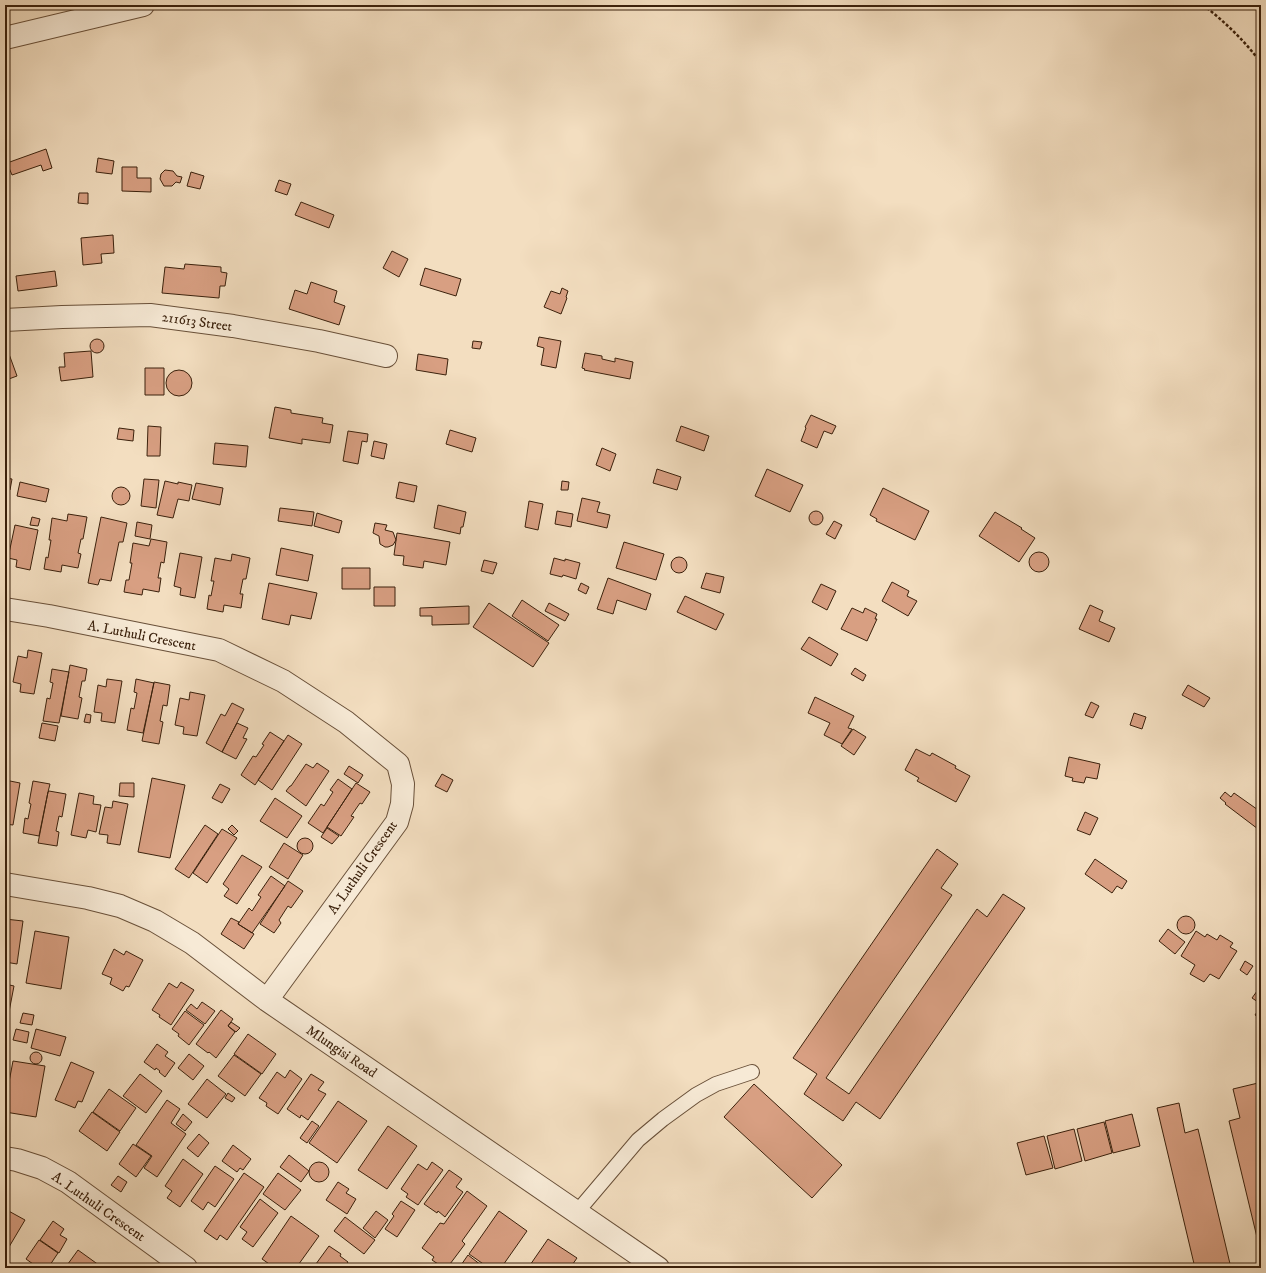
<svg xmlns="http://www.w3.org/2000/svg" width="1266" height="1273" viewBox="0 0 1266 1273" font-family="'IM FELL DW Pica',serif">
	<rect width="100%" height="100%" fill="#f3dec0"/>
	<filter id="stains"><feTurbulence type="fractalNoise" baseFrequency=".005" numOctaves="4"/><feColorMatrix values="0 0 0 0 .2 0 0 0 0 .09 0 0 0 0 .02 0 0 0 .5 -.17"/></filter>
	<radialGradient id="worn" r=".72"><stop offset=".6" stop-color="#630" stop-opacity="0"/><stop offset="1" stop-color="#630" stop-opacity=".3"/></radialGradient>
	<path fill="#d89f82" stroke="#3b210c" d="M46,149L52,168L43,171L41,165L12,175L7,163Z
		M98,158L114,161L112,174L96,172Z
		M122,167H137V178H151V192L122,191Z
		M165,170L173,171L177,176L182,177L180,183L176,182L172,186H164L160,179L161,174Z
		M191,172L204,176L200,189L187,186Z
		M279,180L291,184L287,195L275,191Z
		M79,193H88V204L78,203Z
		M301,202L334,215L329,228L295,215Z
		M113,235L114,253L101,254L102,263L83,265L81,238Z
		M392,251L408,259L399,277L383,268Z
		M185,264L221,267V272L227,273L225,286H220L219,298L162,293L165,267L184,269Z
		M425,268L461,279L456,296L420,285Z
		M55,271L57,286L18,291L16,276Z
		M311,282L337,291L334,302L345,306L339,325L289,309L295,290L307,294Z
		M562,288L568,291L566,297L567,298L561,314L544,307L551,291L560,294Z
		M539,337L561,341L556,368L541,365L544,348L537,346Z
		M90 346a7 7 0 1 1 14 0a7 7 0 1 1-14 0Z
		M473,341L482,342L480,349L472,348Z
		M91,351L93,377L61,381L59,367H65L64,353Z
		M585,353L602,356V359L615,362V358L633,362L630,379L584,370L585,369L582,368Z
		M9,354L17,376L6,380L8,385L5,386V356Z
		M418,354L448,359L446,375L416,370Z
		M145,368H164V395H145Z
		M166 383a13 13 0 1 1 26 0a13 13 0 1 1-26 0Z
		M275,407L291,410V413L323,418L322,423L333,425L330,443L302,439V444L269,438Z
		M811,415L836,426L832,434L824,431L817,448L801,441L806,428L805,427Z
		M148,426L161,427L160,456H147Z
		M681,426L709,436L704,451L676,441Z
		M119,428L134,430L133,441L117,439Z
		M450,430L476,438L472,452L446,444Z
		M348,431L368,434L367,442L362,441L358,464L343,461Z
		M374,441L387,444L384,459L371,456Z
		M215,443L248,446L246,467L213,464Z
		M602,448L616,454L610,471L596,465Z
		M657,469L681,477L677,490L653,483Z
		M767,469L803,485L790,512L755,496Z
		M5,478L12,479L10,490L7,489L6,494Z
		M144,479L159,480L156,508L141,506Z
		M165,481L178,484V482L192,485L189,501L178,499L173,518L157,515Z
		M562,481L569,482L568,490H561Z
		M20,482L49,489L46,502L17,496Z
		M399,482L417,486L414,502L396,498Z
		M196,483L223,488L220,505L192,499Z
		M112 496a9 9 0 1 1 18 0a9 9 0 1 1-18 0Z
		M883,488L929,511L915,540L876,521L877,519L870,515Z
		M582,498L600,502L597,512L610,515L607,528L577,521Z
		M529,501L543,504L538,530L525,527Z
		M438,505L466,512L463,527H461L460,534L434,528Z
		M280,508L314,512L312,526L278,521Z
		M809 518a7 7 0 1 1 14 0a7 7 0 1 1-14 0Z
		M557,511L573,514L571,527L555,524Z
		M995,512L1022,528L1021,529L1035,538L1019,562L979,536Z
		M317,513L342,521L339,533L314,526Z
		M68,514L87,517L83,539H81L78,553L81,554L78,568L62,565L61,572L44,569L46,557L48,558L51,540H49L52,518L67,521Z
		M32,517L40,519L38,526L30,525Z
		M101,517L127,523L123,542H119L111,581L100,579L98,585L88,583Z
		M834,521L842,525L835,539L826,534Z
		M137,522L152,525L150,539L135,536Z
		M375,523L387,525L385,530L393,532L396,540L393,545L388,547H385L380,544L379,536L373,533Z
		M15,525L38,530L30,570L16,567L17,560L8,558Z
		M397,533L450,542L446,565L424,561L423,568L403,565L404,556L394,555Z
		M151,539L167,542L164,563L161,562L158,578H161L159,592L143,589L142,595L124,592L126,580H129L132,563H130L133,543L149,546Z
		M624,542L664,554L656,580L616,568Z
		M281,548L313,555L308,581L276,575Z
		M1029 562a10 10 0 1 1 20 0a10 10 0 1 1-20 0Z
		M180,553L202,557L195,598L180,595L181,588L174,586Z
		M232,554L250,558L246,579H243L240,594H243L241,608L224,605L223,612L207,609L209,595L211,596L214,581H211L215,558L231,561Z
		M671 565a8 8 0 1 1 16 0a8 8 0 1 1-16 0Z
		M554,558L565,561V559L580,563L576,579L563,575L562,577L550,574Z
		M484,560L497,563L493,574L481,571Z
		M342,568H370V589H342Z
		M706,573L724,577L720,593L701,588Z
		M608,578L651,594L646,610L617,600L613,614L597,609Z
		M892,582L909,591L907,596L917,601L908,616L882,601Z
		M269,583L317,593L311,619L291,615L289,625L262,619Z
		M581,583L589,587L586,594L578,590Z
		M821,584L836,591L827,610L812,602Z
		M374,587H395V606H374Z
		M685,596L724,614L716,630L677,612Z
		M522,600L559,625L548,641L512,616Z
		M489,603L549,643L533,667L473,627Z
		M549,603L569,614L565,621L545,611Z
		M1090,605L1103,611L1099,621L1115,628L1109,642L1079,629Z
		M469,606V624L432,625V616H420V608Z
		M852,608L863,613L865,608L877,614L875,619H877L867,641L841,629Z
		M809,637L838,654L831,666L801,649Z
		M28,650L42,653L34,694L20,692L21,684L13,682L18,656L27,658Z
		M70,665L87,669L85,681H82L79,697L82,698L78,719L61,716Z
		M855,668L866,675L863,681L851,674Z
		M52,669L69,672L59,723L43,721L47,698L50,699L53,683L50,682Z
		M107,679L122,681L115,723L101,721L102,713L94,712L98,685L106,687Z
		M136,679L154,683L143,733L127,730L131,708L134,709L137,693L134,692Z
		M154,682L170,685L167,706L163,705L160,721L163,722L159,744L142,741Z
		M1188,685L1210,698L1204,707L1182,695Z
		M190,692L205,695L197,736L183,734L184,727L175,725L180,698L189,700Z
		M815,697L854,716L848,728L852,729L842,744L824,735L830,723L808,713Z
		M1091,702L1099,706L1093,718L1085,715Z
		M232,703L244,709L222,752L206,743L221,714L225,716Z
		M1134,713L1146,717L1142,729L1130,725Z
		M86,714L91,715L90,723L84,722Z
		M42,723L58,726L55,741L39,738Z
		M237,723L248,728L243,738L247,739L236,759L222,752Z
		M853,729L866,737L854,755L841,746Z
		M270,732L284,741L255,785L241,775L253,756L256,757L264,745L262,744Z
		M288,735L302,744L272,790L258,780Z
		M916,749L930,756L932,753L956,766L955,768L970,776L956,802L917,781L919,778L905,770Z
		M1069,757L1100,764L1097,779L1086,777L1084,783L1072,781L1073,778L1065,776Z
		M317,763L329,771L306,806L286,791L290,786H291L306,764L313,768Z
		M349,766L363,775L358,783L344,774Z
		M442,774L453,780L447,792L435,786Z
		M152,778L185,785L170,858L138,852Z
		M338,779L352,789L323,833L308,823L321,804L324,806L333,792L330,790Z
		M5,780L20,783L13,825L5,824Z
		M33,781L50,784L48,792L39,836L23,833L25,818L28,819L31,804L29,803Z
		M120,783H134V797L119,796Z
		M356,783L370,792L362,804L360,803L351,816L354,817L341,836L327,827Z
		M220,784L230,789L222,803L212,798Z
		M49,791L66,794L62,817L59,816L56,831L59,832L57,846L38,843L48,792Z
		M1225,792L1231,797L1234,793L1261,812V825L1258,829L1225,804L1226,803L1220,798Z
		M79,793L94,796L93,804L101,805L96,832L88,830L86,838L71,835Z
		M275,798L302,816L287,838L260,821Z
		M113,801L128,804L120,845L107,843L108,835L99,834L105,807L112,808Z
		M1085,812L1098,818L1090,835L1077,830Z
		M205,825L218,834L189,878L175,869Z
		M232,825L238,831L234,835L228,829Z
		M327,828L339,836L332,844L321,837Z
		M222,829L237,838L207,883L193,873Z
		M297 846a8 8 0 1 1 16 0a8 8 0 1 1-16 0Z
		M284,843L303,855L288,879L269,867Z
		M937,849L958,864L941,888L952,895L826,1078L849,1094L977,909L987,917L1003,894L1025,908L880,1119L856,1102L843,1121L804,1094L817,1074L793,1058Z
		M242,855L262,867L237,904L224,896L229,889L223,884Z
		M1095,859L1127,881L1122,889L1117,886L1112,893L1085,874Z
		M271,876L285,886L252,933L238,924L249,908L252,911L261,897L258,895Z
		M288,881L303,891L291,908L288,906L279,920L281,923L274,933L260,924Z
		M1177 925a9 9 0 1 1 18 0a9 9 0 1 1-18 0Z
		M231,918L239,922L238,924L254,934L244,949L221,934Z
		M5,919L23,921L17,964L5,962Z
		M1168,929L1185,942L1175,954L1159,941Z
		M35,931L69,937L61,989L26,983Z
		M1196,931L1205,937L1207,934L1217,940L1220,935L1233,943L1230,947L1237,951L1219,979L1210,974L1204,982L1190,974L1195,965L1181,956Z
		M114,949L124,955L126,951L143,960L129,987L126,986L123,991L110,984L112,978L102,974Z
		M1245,961L1253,966L1247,975L1240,970Z
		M181,982L194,990L171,1025L159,1017L160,1015L152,1010L169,983L177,988Z
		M5,984L14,986L8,1017H5Z
		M1260,987H1261V1004L1252,998Z
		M202,1002L215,1011L205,1024L186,1010L191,1004L197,1009Z
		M1261,1006V1019L1255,1015Z
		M221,1010L233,1019L228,1026L235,1032L216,1058L209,1052L208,1053L196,1044Z
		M185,1011L204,1025L189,1045L178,1036L179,1034L172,1029Z
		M23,1013L34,1015L32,1025L20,1023Z
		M231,1022L240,1028L236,1032L228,1026Z
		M16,1029L29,1032L27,1043L13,1040Z
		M36,1029L66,1037L60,1056L31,1048Z
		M248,1034L276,1054L262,1074L234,1054Z
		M157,1044L168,1052L165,1056L175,1063L165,1077L159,1072L160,1071L156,1068L155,1070L144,1062Z
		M30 1058a6 6 0 1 1 12 0a6 6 0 1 1-12 0Z
		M189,1054L204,1066L193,1080L178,1068Z
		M234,1055L261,1074L245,1096L218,1076Z
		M13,1061L45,1066L36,1117L5,1112V1103Z
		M71,1062L94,1072L82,1102L78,1101L75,1108L55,1100Z
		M290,1070L302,1079L278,1114L266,1106L267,1103L259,1098L277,1072L285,1078Z
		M140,1074L162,1091L146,1113L123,1096Z
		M311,1074L324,1082L318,1090L326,1094L308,1120L301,1115L300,1118L287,1109Z
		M207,1079L226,1094L207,1118L188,1104Z
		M1258,1083L1261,1097V1254L1229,1121L1240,1118L1233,1089Z
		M754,1084L842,1165L812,1198L724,1117Z
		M109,1089L136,1108L120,1131L93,1112Z
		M228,1093L235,1098L232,1102L225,1098Z
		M167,1100L180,1109L171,1123L186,1134L157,1177L144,1168L152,1156L136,1145Z
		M338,1101L367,1121L337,1163L309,1143Z
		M1179,1103L1185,1133L1198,1129L1231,1268H1195L1157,1108Z
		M92,1112L120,1132L107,1151L79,1131Z
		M183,1114L192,1122L185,1131L176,1124Z
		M1132,1114L1140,1146L1113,1153L1105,1121Z
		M312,1121L319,1126L307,1143L300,1138Z
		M1104,1122L1112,1153L1085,1161L1077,1129Z
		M388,1126L417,1146L387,1189L358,1170Z
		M1074,1129L1082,1161L1055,1169L1047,1136Z
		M199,1134L209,1143L198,1157L187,1148Z
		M1044,1136L1053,1168L1026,1175L1017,1143Z
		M133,1144L151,1156L136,1177L119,1164Z
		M233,1145L251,1159L243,1170L240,1168L237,1172L222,1161Z
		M289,1155L309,1171L301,1182L280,1167Z
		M183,1159L203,1174L180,1207L167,1198L172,1191L165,1186Z
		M309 1172a10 10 0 1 1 20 0a10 10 0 1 1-20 0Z
		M432,1162L443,1170L418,1205L406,1197L408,1194L401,1189L418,1164L427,1170Z
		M215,1166L234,1179L215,1207L208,1202L203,1210L191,1201Z
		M449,1170L462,1179L456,1187L463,1192L445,1217L438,1211L437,1213L424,1204Z
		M244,1173L264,1187L227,1240L220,1235L217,1240L204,1231Z
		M278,1173L301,1190L285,1210L263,1194Z
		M118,1176L127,1182L121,1192L111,1185Z
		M338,1182L349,1189L346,1193L356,1199L347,1214L326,1200Z
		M467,1191L487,1206L462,1241L465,1244L447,1268H444L432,1260L434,1257L422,1248L440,1223L444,1224Z
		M260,1199L278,1213L253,1247L242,1239L247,1232L240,1227Z
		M401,1201L415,1210L397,1237L385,1229L394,1216L392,1214Z
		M5,1209L25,1220L6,1252L5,1251Z
		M376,1211L388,1220L375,1238L363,1228Z
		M499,1211L527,1231L501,1268H489L469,1254Z
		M291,1216L319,1236L296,1268H275L262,1259Z
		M345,1217L375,1240L364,1254L334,1231Z
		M53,1221L64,1229L60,1235L67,1239L59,1253L40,1240Z
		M548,1239L577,1258L570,1268H528Z
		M39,1240L58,1253L48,1268H34L31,1266L33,1264L26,1259Z
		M329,1246L341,1254L340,1256L348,1262L344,1268H313Z
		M78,1250L103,1268H65Z
		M468,1255L481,1265L479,1268H459Z"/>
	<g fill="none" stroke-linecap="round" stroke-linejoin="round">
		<g stroke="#695039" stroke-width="16">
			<path id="lane" d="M577,1212L638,1140L663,1119L696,1095L716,1084L752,1072"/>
		</g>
		<g stroke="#695039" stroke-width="24">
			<path id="street" d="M5,38L143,5
				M5,320L62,317L150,315L233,326L319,341L386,356
				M5,609L49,616L219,650L283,681L346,722L398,764L403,784L402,804L397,822L267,1000
				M5,884L88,898L120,906L155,921L192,943L267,1000L658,1268
				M5,1158L17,1160L42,1168L68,1182L186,1268"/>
		</g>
		<path stroke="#3b210c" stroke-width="2.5" stroke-dasharray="3 2" stroke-linecap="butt" d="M1203,5C1224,21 1245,41 1261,63"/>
		<use href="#lane" stroke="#f7ead6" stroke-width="14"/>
		<use href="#street" stroke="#f7ead6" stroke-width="22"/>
	</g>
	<g text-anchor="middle" stroke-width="3.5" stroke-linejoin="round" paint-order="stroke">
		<g font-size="14" fill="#3b210c" stroke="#f7ead6">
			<text transform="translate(197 321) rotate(8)" y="5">211613 Street</text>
			<text transform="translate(142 635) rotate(11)" y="5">A. Luthuli Crescent</text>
			<text transform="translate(362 867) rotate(-55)" y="5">A. Luthuli Crescent</text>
			<text transform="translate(342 1051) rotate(34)" y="5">Mlungisi Road</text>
			<text transform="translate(99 1206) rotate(35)" y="5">A. Luthuli Crescent</text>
		</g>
	</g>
	<rect width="1266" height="1273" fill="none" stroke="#f3dec0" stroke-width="20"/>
	<rect x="6" y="6" width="1254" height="1261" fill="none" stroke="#3b210c" stroke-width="2"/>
	<rect x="10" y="10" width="1246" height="1253" fill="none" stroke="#3b210c"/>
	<rect width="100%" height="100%" filter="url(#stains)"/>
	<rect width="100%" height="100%" fill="url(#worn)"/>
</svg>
